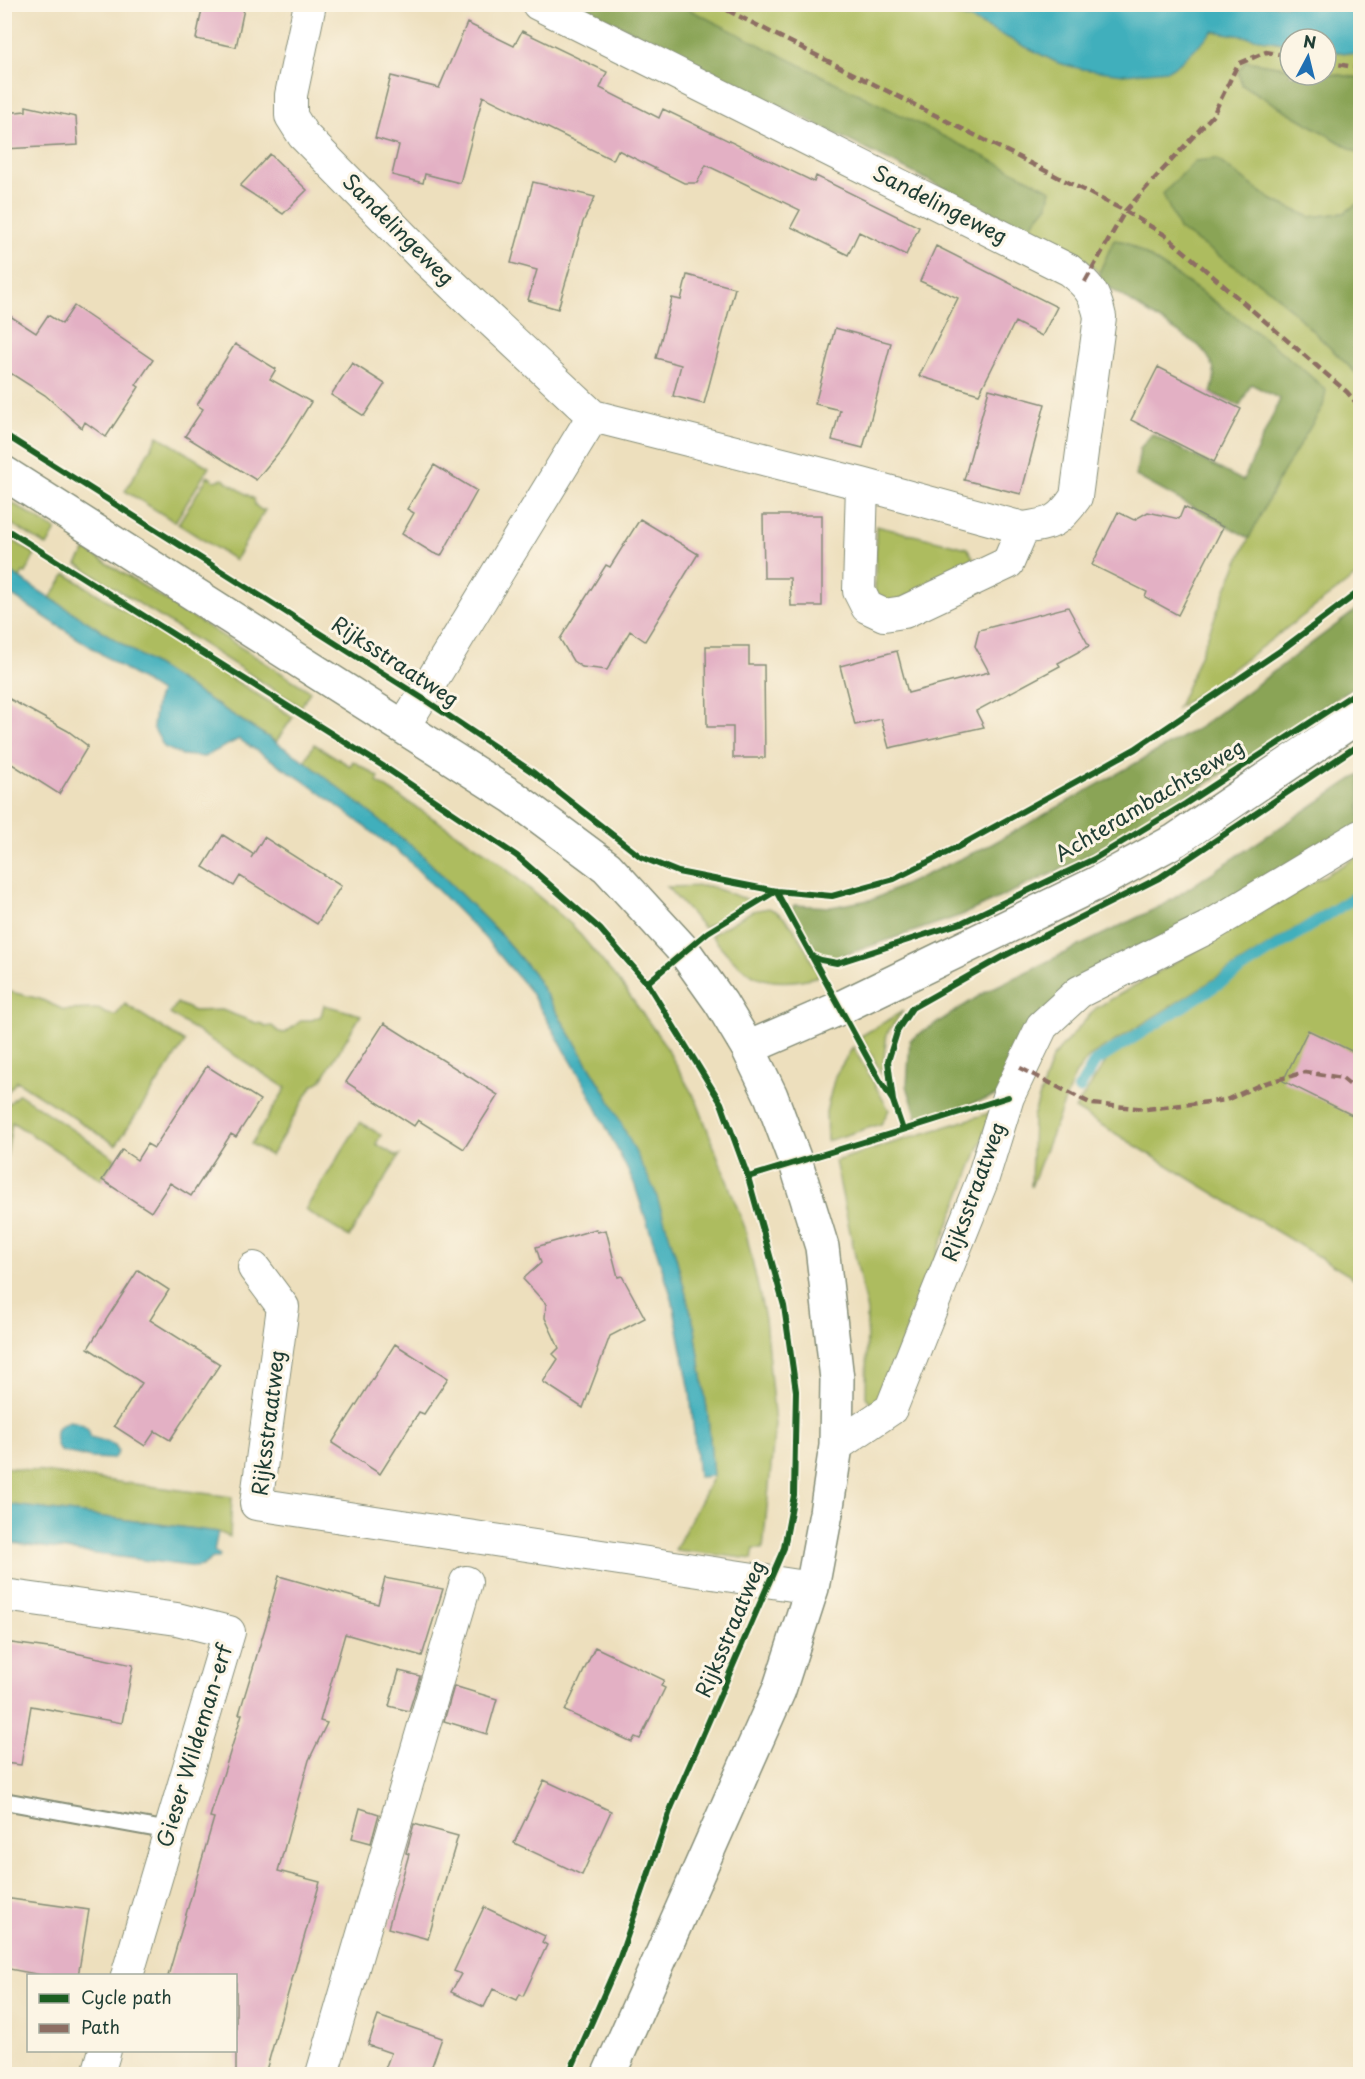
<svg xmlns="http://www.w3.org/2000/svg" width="1365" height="2079" viewBox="0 0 1365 2079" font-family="'Playpen Sans',sans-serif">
	<rect width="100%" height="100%" fill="#fcf5e5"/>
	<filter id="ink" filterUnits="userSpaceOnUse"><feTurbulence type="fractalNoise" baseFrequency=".0167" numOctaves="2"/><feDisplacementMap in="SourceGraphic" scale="12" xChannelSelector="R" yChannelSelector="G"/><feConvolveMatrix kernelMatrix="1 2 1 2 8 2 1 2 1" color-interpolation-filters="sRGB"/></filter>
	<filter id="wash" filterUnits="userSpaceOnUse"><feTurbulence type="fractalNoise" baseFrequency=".008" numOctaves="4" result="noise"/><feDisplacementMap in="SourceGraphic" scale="24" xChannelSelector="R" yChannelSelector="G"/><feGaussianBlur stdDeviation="1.35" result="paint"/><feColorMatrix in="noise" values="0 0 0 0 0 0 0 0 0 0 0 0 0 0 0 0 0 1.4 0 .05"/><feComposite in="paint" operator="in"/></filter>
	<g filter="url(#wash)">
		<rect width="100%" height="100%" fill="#eddfbd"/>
		<path fill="#adbc5f" stroke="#667c4a" stroke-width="1.5" d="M680,5H918L970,19L1058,63L1196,46L1213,31L1290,44V68L1245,61L1242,85L1360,154V202L1344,213L1310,217L1272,200L1216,159L1179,229L1273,292L1360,377V573L1215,682L1177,708C1199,664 1213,618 1233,573C1260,510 1294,450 1325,389C1264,334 1195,287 1126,242L1114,240L1099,273L1087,261L1027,230L1048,205Z
			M1326,50L1360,55V78L1326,73Z
			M158,436L209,467L175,522L125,491Z
			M208,476L215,481L223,479L254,499L255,505L261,510H265L235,560L178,524Z
			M4,498L56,530L47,546L5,520Z
			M876,526L967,548L973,557L972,565L893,603L875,600Z
			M4,535L35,554L26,573L23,572L20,579L5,569Z
			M86,550L310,691L301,707L77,564Z
			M66,574L293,717L276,742L50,598Z
			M314,744L350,766L353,761L379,777L377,782L490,855L573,926L622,985L663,1042L697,1102L745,1228L765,1319L775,1425L763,1549H754L752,1559L675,1550L713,1476L708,1416L695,1329L675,1253L607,1095L533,973L499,933L419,852L305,761Z
			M1360,855V888L1088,1058L1075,1075L1031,1187L1033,1117L1052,1058L1096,1008Z
			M709,886L751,901L704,928L667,887Z
			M1360,899V1282L1075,1109L1107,1060Z
			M769,908C795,918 806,952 819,976C765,991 745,977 711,935L752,911Z
			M11,992L40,999L64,1010L99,1009C104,1014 109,1015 116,1015L125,1004L185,1042L116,1145L17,1081L5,1095V994Z
			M177,1003L194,1011L222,1010L256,1023L263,1024L265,1027L272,1026L279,1032L285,1033L302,1020H312L321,1016L324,1005L361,1015L321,1081L312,1086L271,1156L251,1144L286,1088L170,1014Z
			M903,1011L887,1033L882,1074L861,1036Z
			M853,1047L889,1110L881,1124L827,1141L826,1112L835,1076Z
			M19,1094L116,1159L102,1180L12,1122L5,1169V1107Z
			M993,1112L876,1409L866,1397L867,1312L835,1161Z
			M360,1122L381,1135L376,1144L396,1156L400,1155L349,1237L305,1210Z
			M5,1467L232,1497L230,1537L218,1532L5,1504Z"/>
		<path fill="#8aa456" stroke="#547045" stroke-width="1.5" d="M579,5H680L1051,190L1048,205L1027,230Z
			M1245,61L1290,68V75H1326V73L1360,78V154L1242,85L1238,72Z
			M1216,159L1272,200L1310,217L1344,213L1360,202V377L1273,292L1179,229L1163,194L1195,161Z
			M1114,240L1126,242C1195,287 1264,334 1326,390L1323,406L1279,479L1249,538L1136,476L1140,448L1152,434L1243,481L1280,399L1251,384L1240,406L1211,393C1218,372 1214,361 1198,345L1102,283L1099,273Z
			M1360,607V683L1171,807L1083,859L962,915L832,959L817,953L792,910L794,905L831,907L874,899L992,844L1200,727Z
			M1360,774V830L1044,1013L999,1095L918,1121L907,1086L910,1040L987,991L1165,904Z"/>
		<path fill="#40afbc" stroke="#307678" stroke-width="1.5" d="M918,5H1360V55L1326,50V39H1290V44L1213,31L1180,63L1168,70L1124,74L1082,69L1058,63L970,19Z
			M5,569L305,761L419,852L499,933L533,973L607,1095L655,1191L675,1253L695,1329L708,1416L713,1476L698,1477L690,1391L672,1298L634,1183L583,1081L530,991L484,937L405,857L310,785L239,739L204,757L182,755L164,747L153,727L156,703L160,692L5,591Z
			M69,1421C79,1422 90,1425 90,1437L108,1442L115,1445L118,1450L117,1455L112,1459L91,1458L60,1451C56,1446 53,1432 59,1426C61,1423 66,1423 69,1421Z
			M5,1504L218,1532L214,1551L220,1555L219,1558H213L202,1566L196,1567L5,1542Z"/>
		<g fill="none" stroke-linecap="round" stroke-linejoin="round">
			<path stroke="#40afbc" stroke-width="12" d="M1079,1089L1095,1062L1360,894"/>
		</g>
		<g id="blocks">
			<path fill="#e3b0c4" d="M203,4H245L236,47L196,39Z
				M467,23L514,46L522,31L607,72L600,88L659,118L663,109L814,182L816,176L919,227L906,255L859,232L848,255L791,227L800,210L706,165L697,183H684L618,150L613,160L483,96L460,183L425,174L423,183L392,175L399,145L375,138L391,76L439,88Z
				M26,106L76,117L78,145L4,149V113L26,111Z
				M270,154L307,190L283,214L240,186Z
				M533,182L595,197L583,222L558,309L528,300L537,270L511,263Z
				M936,246L1057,307L1042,336L1015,322L979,394L919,376L958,298L920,281Z
				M687,275L735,288L704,404L673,396L681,365L656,358L672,298L681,300Z
				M74,306L153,360L136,385L139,387L106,437L85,422L82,428L45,395L4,369V312L36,333L48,315L62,324Z
				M835,328L891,343L863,448L832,440L840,410L815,404Z
				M235,344L276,369L270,379L311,402L284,446L256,480L185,436L203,409L197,405Z
				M352,363L385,384L364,416L331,395Z
				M1158,367L1241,409L1214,462L1131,420Z
				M989,389L1045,404L1021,494L964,480Z
				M434,465L477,491L441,556L433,553L402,534L414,513L407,509Z
				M1184,507L1223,527L1178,615L1145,597L1147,592L1092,565L1118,512L1134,520L1148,512L1179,519Z
				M763,515H822V606H791L790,578H764Z
				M640,519L698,554L645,641L630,631L607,670L582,667L573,661L560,639L606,565L610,567Z
				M1068,607L1089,646L1058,663L1060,666L976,711L984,727L889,748L881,719L855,725L840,666L897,651L908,693L989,672L975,646L979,630Z
				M706,646H749V665H764L765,758H733V727H707Z
				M4,696L68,731L88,746L59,794L4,759Z
				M223,835L253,854L251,858L264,837L341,886L317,924L240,876L234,886L203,867Z
				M384,1023L498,1095L464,1149L418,1120L414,1126L346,1082Z
				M1308,1030L1360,1055V1119L1283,1081Z
				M207,1066L260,1100L236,1137L231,1134L191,1196L170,1183L151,1212L102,1180L122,1150L137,1160L147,1144L154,1148Z
				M596,1229L597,1232L606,1230L618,1277L622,1276L645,1318L610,1336L583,1408L543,1382L558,1359L553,1354L559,1348L545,1318L546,1304L523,1279L541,1263L536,1247Z
				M138,1270L169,1290L150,1320L220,1364L170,1440L155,1431L145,1446L114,1426L142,1383L88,1348Z
				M395,1344L448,1378L424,1414L419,1412L380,1474L332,1443Z
				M279,1576L378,1604L385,1578L443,1589L422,1656L345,1634L320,1721L327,1723L309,1760L278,1871L320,1882L265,2074H236V1976H168L214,1818L210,1817L242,1714H239L270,1612H269Z
				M4,1642L56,1649L133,1665L122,1723L31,1706L21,1765L4,1763Z
				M595,1647L664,1680L661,1686L665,1688L640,1739L635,1737L632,1742L565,1711Z
				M399,1671L420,1676L409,1711L389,1706Z
				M454,1686L497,1699L487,1734L444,1721Z
				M544,1780L611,1811L582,1875L514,1843Z
				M360,1808L379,1814L371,1843L352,1838Z
				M414,1824L458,1836L428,1939L388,1928L409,1854L406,1853Z
				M4,1898L89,1910L78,1976H46L4,1968Z
				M484,1907L545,1936L542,1942L547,1945L523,1996L520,1994L517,2000L493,1989L484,2007L451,1992L461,1974L454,1971Z
				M378,2016L442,2038L429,2074H383L391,2053L368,2045Z"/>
		</g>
	</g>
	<g filter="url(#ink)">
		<use href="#blocks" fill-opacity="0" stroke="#868e78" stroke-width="1.5"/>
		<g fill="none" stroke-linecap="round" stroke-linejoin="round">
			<g stroke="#868e78" stroke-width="20">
				<path id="service" d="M4,1801L170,1831"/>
			</g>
			<g stroke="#868e78" stroke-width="34">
				<path id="minor" d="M310,4L291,95V116L303,135L422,256L593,416L862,484L1023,528C1052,524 1059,522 1076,497L1100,317C1095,293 1088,285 1069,270L538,4
					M862,484L859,591L867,607L884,615L904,612L1008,563L1023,528
					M404,726L593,416
					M254,1268L283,1307L256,1504L812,1588
					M836,1446L891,1409L982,1181L1008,1097L1042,1026L1079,992L1207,928L1360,836
					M4,1595L177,1619L229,1632L127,1976
					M98,2074L105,2050
					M322,2074L466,1582"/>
			</g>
			<g stroke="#868e78" stroke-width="36">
				<path id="tertiary" d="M4,473L513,797L607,867L684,951L721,1003L748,1048L771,1096L796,1163L822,1247L837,1379L836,1446L826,1513L812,1588L779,1690L609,2074
					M748,1048L840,1008L1095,884L1176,840L1360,715"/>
			</g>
			<use href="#service" stroke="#fff" stroke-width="16"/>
			<use href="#minor" stroke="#fff" stroke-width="32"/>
			<use href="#tertiary" stroke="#fff" stroke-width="33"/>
			<path stroke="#8d6e63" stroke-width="4.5" stroke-dasharray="9 4.5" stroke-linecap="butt" d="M715,4L1125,211L1165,235L1347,392L1360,407
				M1326,62L1360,68
				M1085,282L1125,211L1213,115L1238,64L1266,52L1290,56
				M1020,1068L1092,1104L1146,1109L1226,1100L1262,1084L1305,1072L1342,1078L1360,1093"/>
			<g stroke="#fcf5e5" stroke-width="10">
				<path id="cycleway" d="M4,434L422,698L534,773L641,857L678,872L776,891L832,896L894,879L956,848L1135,749L1280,651L1360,591
					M4,528L383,766L517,856L600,929L647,983L721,1103L748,1177L784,1306L796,1391L794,1495L784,1548L671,1808L619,1960L569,2074
					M811,956L821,960L837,963L961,923L1094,859L1185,804L1360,690
					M647,983L708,932L776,891
					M893,1101L888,1061L898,1029L912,1008L1004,956L1159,878L1360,744
					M903,1130L1008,1097
					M748,1177L903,1130L893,1101L879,1079L776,891"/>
			</g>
			<use href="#cycleway" stroke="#1b5e20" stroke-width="6"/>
		</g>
	</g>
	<g text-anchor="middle" stroke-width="6" stroke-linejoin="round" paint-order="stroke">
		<g font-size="21" fill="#1f3d34" stroke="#fcf5e5">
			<text transform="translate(940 205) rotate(27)" y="7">Sandelingeweg</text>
			<text transform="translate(398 230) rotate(45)" y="7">Sandelingeweg</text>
			<text transform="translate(395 662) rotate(33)" y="7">Rijksstraatweg</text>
			<text transform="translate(1150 801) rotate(-31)" y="7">Achterambachtseweg</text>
			<text transform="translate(974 1192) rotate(-70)" y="7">Rijksstraatweg</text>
			<text transform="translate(269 1423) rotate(-83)" y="7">Rijksstraatweg</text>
			<text transform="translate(731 1629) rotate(-67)" y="7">Rijksstraatweg</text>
			<text transform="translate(195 1746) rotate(-73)" y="7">Gieser Wildeman-erf</text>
		</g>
	</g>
	<rect width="1365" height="2079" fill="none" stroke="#fcf5e5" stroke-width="24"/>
	<rect x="27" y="1974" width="210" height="78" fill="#fcf5e5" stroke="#a4ab9e" stroke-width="1.5"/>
	<rect x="39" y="1994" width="30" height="9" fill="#1b5e20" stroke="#a4ab9e" stroke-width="1.5"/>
	<text x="81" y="2004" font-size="18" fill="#1f3d34">Cycle path</text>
	<rect x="39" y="2024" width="30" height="9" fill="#8d6e63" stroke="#a4ab9e" stroke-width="1.5"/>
	<text x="81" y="2034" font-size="18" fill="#1f3d34">Path</text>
	<g transform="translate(1308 57) rotate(7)"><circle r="28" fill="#fcf5e5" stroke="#a4ab9e" stroke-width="1.5"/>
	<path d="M0-4.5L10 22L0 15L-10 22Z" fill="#1f6fb2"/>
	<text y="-9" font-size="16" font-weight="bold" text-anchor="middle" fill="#1f3d34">N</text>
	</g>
</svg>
